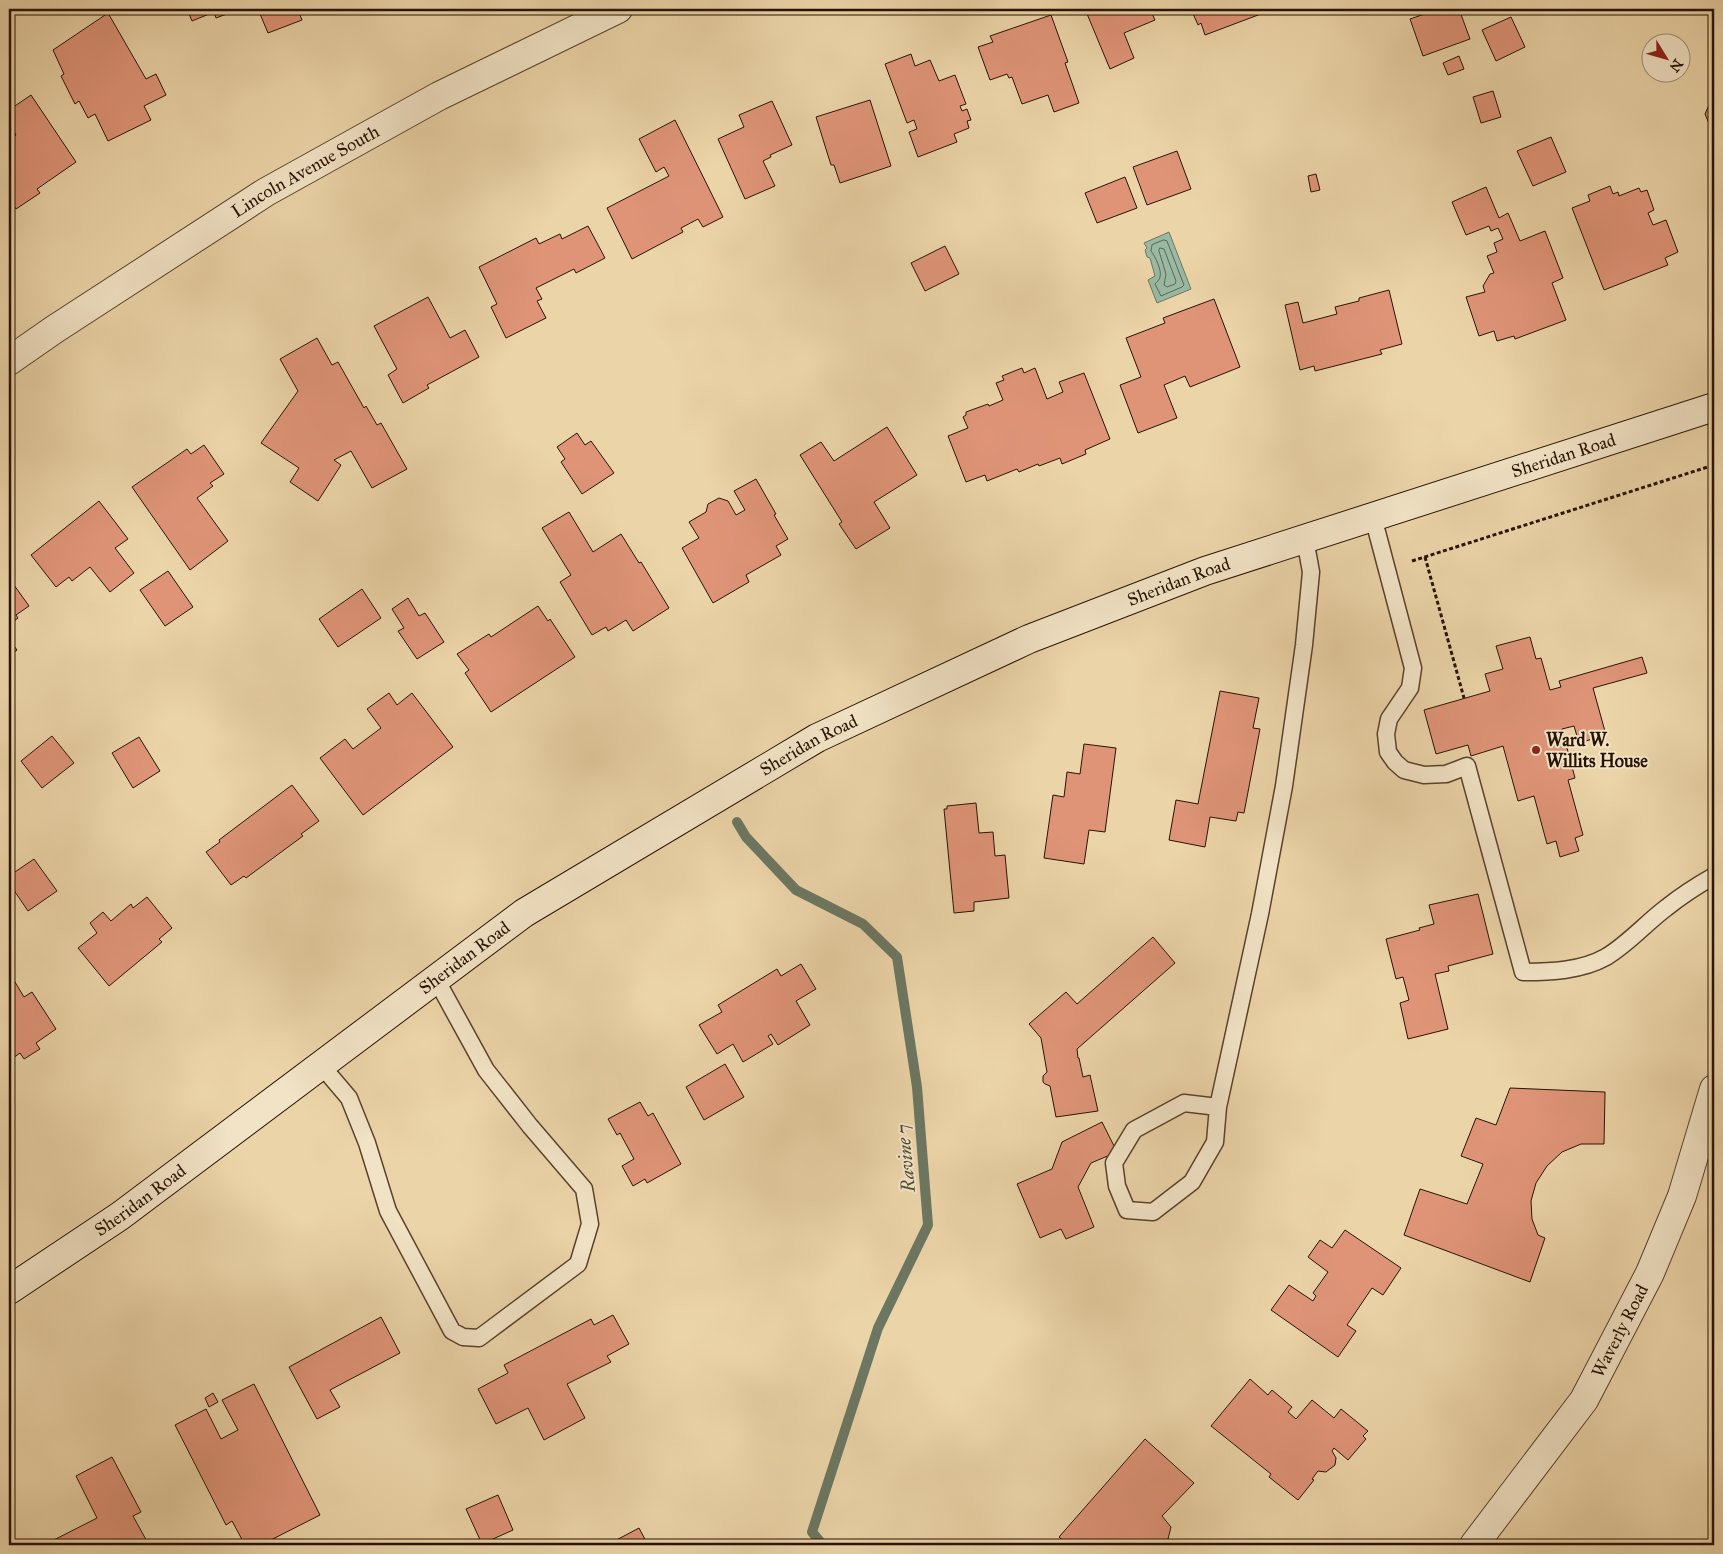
<svg xmlns="http://www.w3.org/2000/svg" width="1723" height="1554" viewBox="0 0 1723 1554" font-family="'IM FELL Great Primer',serif">
	<rect width="100%" height="100%" fill="#ebd4a8"/>
	<filter id="stains"><feTurbulence type="fractalNoise" baseFrequency=".004" numOctaves="4"/><feColorMatrix values="0 0 0 0 .2 0 0 0 0 .09 0 0 0 0 .02 0 0 0 .5 -.17"/></filter>
	<radialGradient id="worn" r=".72"><stop offset=".6" stop-color="#630" stop-opacity="0"/><stop offset="1" stop-color="#630" stop-opacity=".3"/></radialGradient>
	<path fill="#99b9a3" stroke="#6c7762" d="M1169,232L1191,289L1157,303L1148,280L1155,276L1150,258L1147,257L1145,250L1147,248L1144,243Z"/>
	<g fill="none" stroke-linecap="round" stroke-linejoin="round">
		<path stroke="#606652" stroke-width="1" d="M1164,240L1167,241L1184,285L1182,287L1161,296L1155,284C1156,283 1160,279 1160,277C1162,270 1155,256 1151,251L1152,245Z
			M1160,248L1164,249L1176,281L1175,284L1167,287L1164,285L1166,274L1159,251Z"/>
		<path stroke="#6c7762" stroke-width="10" d="M737,822L746,837L796,890L863,924L897,957L917,1087L928,1225L878,1328L812,1532L823,1545"/>
	</g>
	<path fill="#df9478" stroke="#281300" d="M187,9H240L216,18L214,12L192,21Z
		M258,9H316L300,15L302,20L268,33Z
		M1085,9H1150L1155,20L1124,33L1134,58L1110,69Z
		M1191,9H1274L1205,35L1201,23L1198,25Z
		M1439,9H1459L1470,39L1423,56L1410,19Z
		M108,13L146,79L156,74L166,95L144,106L151,120L108,141L95,114L88,118L79,101L75,104L61,76L64,74L53,50Z
		M1051,15L1068,62L1065,63L1079,103L1054,112L1048,95L1022,104L1012,77L1009,78L1007,74L990,80L978,47L993,42L990,36Z
		M1511,17L1525,47L1496,61L1482,30Z
		M911,54L915,66L930,60L939,81L955,75L966,104L960,106L962,111L967,109L971,120L967,121L969,128L954,134L957,142L918,157L909,132L917,129L914,120L907,123L885,64Z
		M1459,56L1464,69L1448,75L1443,63Z
		M1493,91L1501,117L1481,123L1473,97Z
		M31,95L76,162L37,189L40,193L16,209L9,198V140L16,135L9,124V110Z
		M870,100L891,166L840,183L834,165H831L816,117Z
		M772,101L792,145L770,155L771,157L763,161L775,186L745,199L718,139L744,127L739,115Z
		M1714,103V146L1709,134L1713,133L1705,114L1709,105Z
		M675,120L723,217L703,227L698,219L681,228L683,232L632,259L607,208L669,176L664,167L656,172L639,139Z
		M1551,137L1566,172L1533,186L1517,151Z
		M1177,151L1191,189L1147,205L1133,167Z
		M1316,174L1320,190L1311,192L1308,176Z
		M1125,177L1137,208L1097,223L1085,193Z
		M1610,186L1613,194L1618,192L1619,196L1639,188L1641,192L1647,190L1654,210L1648,213L1653,225L1666,220L1678,252L1665,258L1668,265L1604,290L1572,208L1590,201L1588,195Z
		M1486,187L1499,218L1508,213L1520,241L1545,231L1563,278L1552,283L1566,320L1515,339L1514,336L1497,341L1494,331L1479,336L1466,297L1485,292L1483,286L1490,274L1494,273L1487,256L1497,252L1494,243L1503,239L1498,228L1491,231L1489,226L1466,235L1452,202Z
		M588,226L605,258L576,273L574,269L536,288L542,299L537,301L546,318L506,338L491,307L497,304L479,267L536,238L539,244L560,234L562,239Z
		M945,246L959,274L925,291L911,263Z
		M1389,290L1402,344L1380,350L1382,354L1315,371L1314,366L1300,370L1285,305L1298,302L1303,323L1337,314L1335,307L1359,301V298Z
		M428,297L450,338L465,330L479,357L427,385L429,388L403,403L388,375L397,369L374,326Z
		M1214,299L1240,367L1190,387L1185,376L1164,385L1177,418L1138,433L1120,385L1141,377L1126,338L1165,323L1163,318Z
		M317,338L332,365L338,362L364,408L366,406L377,425L381,423L407,469L372,488L351,451L334,460L341,465L318,501L290,482L299,468L261,443L298,391L280,359Z
		M1022,368L1024,373L1035,368L1047,399L1063,392L1059,382L1084,373L1110,439L1085,450L1086,454L1062,464L1060,458L1039,466L1038,464L1019,472L1017,469L987,481L985,475L966,482L948,436L968,428L963,417L966,415V412L988,404L989,406L1003,400L996,383L1004,380L1002,376Z
		M887,427L917,475L874,502L890,528L856,549L839,524L842,522L800,455L821,442L834,461Z
		M577,433L585,445L591,441L614,473L582,494L561,462L565,459L557,447Z
		M204,445L224,474L210,483L213,486L197,498L228,541L190,570L132,487L187,449L191,454Z
		M756,479L776,514L774,515L788,539L776,546L781,555L746,575L749,582L713,603L682,548L699,538L689,522L706,512L708,504L719,498L728,501L736,515L745,510L734,491Z
		M99,501L128,539L115,548L134,573L110,592L90,567L72,581L69,577L56,587L31,555Z
		M569,512L593,552L621,534L639,563L641,562L669,608L633,631L626,620L608,631L606,627L592,635L560,582L571,575L542,528Z
		M168,571L193,607L165,626L140,590Z
		M9,578L29,606L16,615L18,618L9,625Z
		M362,589L381,618L338,647L319,619Z
		M408,598L419,616L425,613L444,642L417,659L398,631L404,628L392,609Z
		M538,606L548,621L550,619L575,657L491,712L465,673L469,670L457,654L489,634L491,637Z
		M1530,637L1536,659L1541,658L1550,690L1561,687L1559,681L1642,657L1647,673L1593,688L1606,735L1579,743L1574,726L1562,729L1575,778L1568,780L1583,835L1575,838L1579,851L1560,857L1556,841L1547,844L1534,796L1518,801L1503,746L1471,756L1468,745L1436,754L1424,710L1490,691L1485,674L1503,669L1496,646Z
		M9,639L17,650L9,656Z
		M1220,691L1259,698L1253,728L1260,729L1244,813L1238,812L1236,821L1210,817L1205,847L1169,840L1176,800L1198,804Z
		M389,693L397,705L412,693L453,747L363,815L320,758L345,739L353,749L381,728L367,709Z
		M52,736L74,763L42,788L21,761Z
		M139,737L160,771L133,788L112,753Z
		M1084,744L1116,748L1105,832L1089,830L1084,864L1044,858L1053,795L1064,797L1067,772L1080,774Z
		M292,785L319,821L301,834L303,836L246,878L244,876L231,885L206,852L220,842L219,840Z
		M976,803L979,833L993,832L995,856L1005,855L1009,898L974,902V911L954,913L944,809H947V806Z
		M34,859L57,891L28,911L9,883V876Z
		M1478,894L1493,954L1448,966L1449,971L1435,974L1448,1029L1408,1039L1400,1003L1409,1000L1403,977L1396,979L1386,939L1420,930L1419,928L1434,924L1429,905Z
		M147,897L172,928L159,939L162,942L109,986L78,948L97,933L90,923L103,912L111,921L131,904L133,908Z
		M1153,937L1175,963L1077,1049L1078,1058H1079L1083,1077L1090,1075L1098,1111L1056,1117L1050,1086L1045,1084L1043,1082V1076L1047,1072L1041,1038L1029,1024L1066,992L1077,1004Z
		M801,964L816,989L796,1001L810,1025L778,1045L771,1034L768,1036L773,1044L743,1062L733,1044L717,1054L699,1025L722,1012L718,1005L777,969L781,976Z
		M9,972L24,997L32,992L56,1029L36,1043L40,1049L24,1059L20,1053L9,1061Z
		M725,1064L744,1097L704,1120L686,1087Z
		M1510,1088L1605,1092L1604,1144H1581L1562,1152L1547,1166L1536,1183L1531,1201L1532,1219L1538,1235L1545,1238L1530,1282L1404,1235L1420,1189L1467,1204L1483,1164L1461,1156L1476,1118L1496,1125Z
		M640,1102L648,1116L653,1113L681,1164L647,1183L645,1179L633,1186L622,1166L634,1159L620,1133L617,1135L608,1119Z
		M1102,1122L1117,1152L1091,1163L1078,1187L1094,1227L1066,1239L1061,1229L1040,1238L1017,1184L1052,1169L1062,1142Z
		M1345,1230L1401,1268L1383,1295L1372,1288L1347,1325L1356,1331L1338,1357L1271,1310L1289,1285L1313,1301L1316,1296L1313,1293L1328,1272L1308,1257L1320,1240L1332,1248Z
		M613,1315L629,1344L607,1356L611,1362L567,1384L585,1418L544,1440L528,1408L496,1424L478,1389L508,1373L504,1365L591,1319L594,1325Z
		M381,1317L400,1353L330,1390L340,1407L317,1419L289,1367Z
		M1250,1379L1268,1395L1272,1390L1292,1407L1288,1412L1296,1419L1312,1400L1334,1418L1341,1409L1368,1431L1363,1436L1366,1439L1348,1460L1334,1448L1332,1451L1336,1458L1335,1465L1326,1472L1318,1471L1312,1479L1314,1480L1298,1500L1269,1477L1271,1474L1211,1426Z
		M254,1384L320,1515L261,1545H245L232,1521L226,1525L175,1425L206,1409L221,1439L238,1430L222,1400Z
		M213,1393L218,1402L209,1407L205,1398Z
		M1145,1439L1194,1483L1162,1516L1171,1527L1168,1539L1159,1545H1068L1059,1537Z
		M112,1457L141,1512L133,1516L149,1545H44L97,1518L76,1476Z
		M498,1495L513,1530L482,1544L466,1509Z
		M639,1528L648,1545H607Z"/>
	<g fill="none" stroke-linecap="round" stroke-linejoin="round">
		<g stroke="#59432a" stroke-width="19">
			<path id="lane" d="M1373,517L1413,668L1410,688L1389,719L1386,734L1388,752L1395,762L1404,770L1424,775L1446,774L1467,766L1523,972C1550,972 1581,971 1606,957C1628,944 1646,923 1666,908C1681,896 1698,885 1714,876
				M321,1065L349,1098L367,1143L388,1211L452,1331L463,1337L479,1338L578,1264L590,1224L584,1189L530,1126L486,1070L436,979
				M1218,1107L1184,1103L1134,1130L1114,1163L1117,1186L1127,1210L1153,1212L1192,1182L1215,1142L1218,1107L1260,914L1284,786L1304,645L1311,572L1305,539"/>
		</g>
		<g stroke="#59432a" stroke-width="30">
			<g id="street">
				<path id="s1" d="M9,361L55,329L266,192L439,96L618,9"/>
				<path id="s2" d="M1474,1545L1584,1400L1650,1273L1682,1196L1714,1089"/>
			</g>
		</g>
		<g stroke="#281300" stroke-width="30">
			<g id="secondary">
				<path id="s3" d="M9,1290L120,1216L524,913L817,738L1029,639L1205,571L1714,407"/>
			</g>
		</g>
		<path stroke="#281300" stroke-width="3" stroke-dasharray="4 2.5" stroke-linecap="butt" d="M1425,557L1464,698
			M1412,561L1714,465"/>
		<use href="#lane" stroke="#f2e3c6" stroke-width="16"/>
		<use href="#street" stroke="#f2e3c6" stroke-width="28"/>
		<use href="#secondary" stroke="#f2e3c6" stroke-width="28"/>
	</g>
	<circle fill="#8f2418" stroke="#f2e3c6" stroke-width="2" cx="1536" cy="750" r="5"/>
	<g text-anchor="middle" stroke-width="4" stroke-linejoin="round" paint-order="stroke">
		<g font-size="18" fill="#281300" stroke="#f2e3c6">
			<text dy="6" stroke="none"><textPath href="#s1" startOffset="352">Lincoln Avenue South</textPath></text>
			<text dy="6" stroke="none"><textPath href="#s3" startOffset="1779">Sheridan Road</textPath></text>
			<text dy="6" stroke="none"><textPath href="#s3" startOffset="1374">Sheridan Road</textPath></text>
			<text dy="6" stroke="none"><textPath href="#s3" startOffset="969">Sheridan Road</textPath></text>
			<text dy="6" stroke="none"><textPath href="#s3" startOffset="564">Sheridan Road</textPath></text>
			<text dy="6" stroke="none"><textPath href="#s3" startOffset="159">Sheridan Road</textPath></text>
			<text dy="6" stroke="none"><textPath href="#s2" startOffset="260">Waverly Road</textPath></text>
		</g>
		<g font-size="18" font-weight="bold" fill="#281300" stroke="#f2e3c6" text-anchor="start">
			<text x="1546" y="746">Ward W.<tspan x="1546" dy="21">Willits House</tspan></text>
		</g>
		<g font-size="19" font-style="italic" fill="#504d39" stroke="#f2e3c6">
			<text transform="translate(905 1158) rotate(-95)" y="7">Ravine 7</text>
		</g>
	</g>
	<rect width="1723" height="1554" fill="none" stroke="#ebd4a8" stroke-width="30"/>
	<rect x="10" y="10" width="1703" height="1534" fill="none" stroke="#281300" stroke-width="2.5"/>
	<rect x="15" y="15" width="1693" height="1524" fill="none" stroke="#281300"/>
	<g transform="translate(1666 58) rotate(127)"><circle r="24" fill="#f2e3c6" stroke="#a19077"/>
	<path d="M0-4L9 19L0 12L-9 19Z" fill="#8f2418"/>
	<text y="-8" font-size="14" font-weight="bold" text-anchor="middle" fill="#281300">N</text>
	</g>
	<rect width="100%" height="100%" filter="url(#stains)"/>
	<rect width="100%" height="100%" fill="url(#worn)"/>
</svg>
